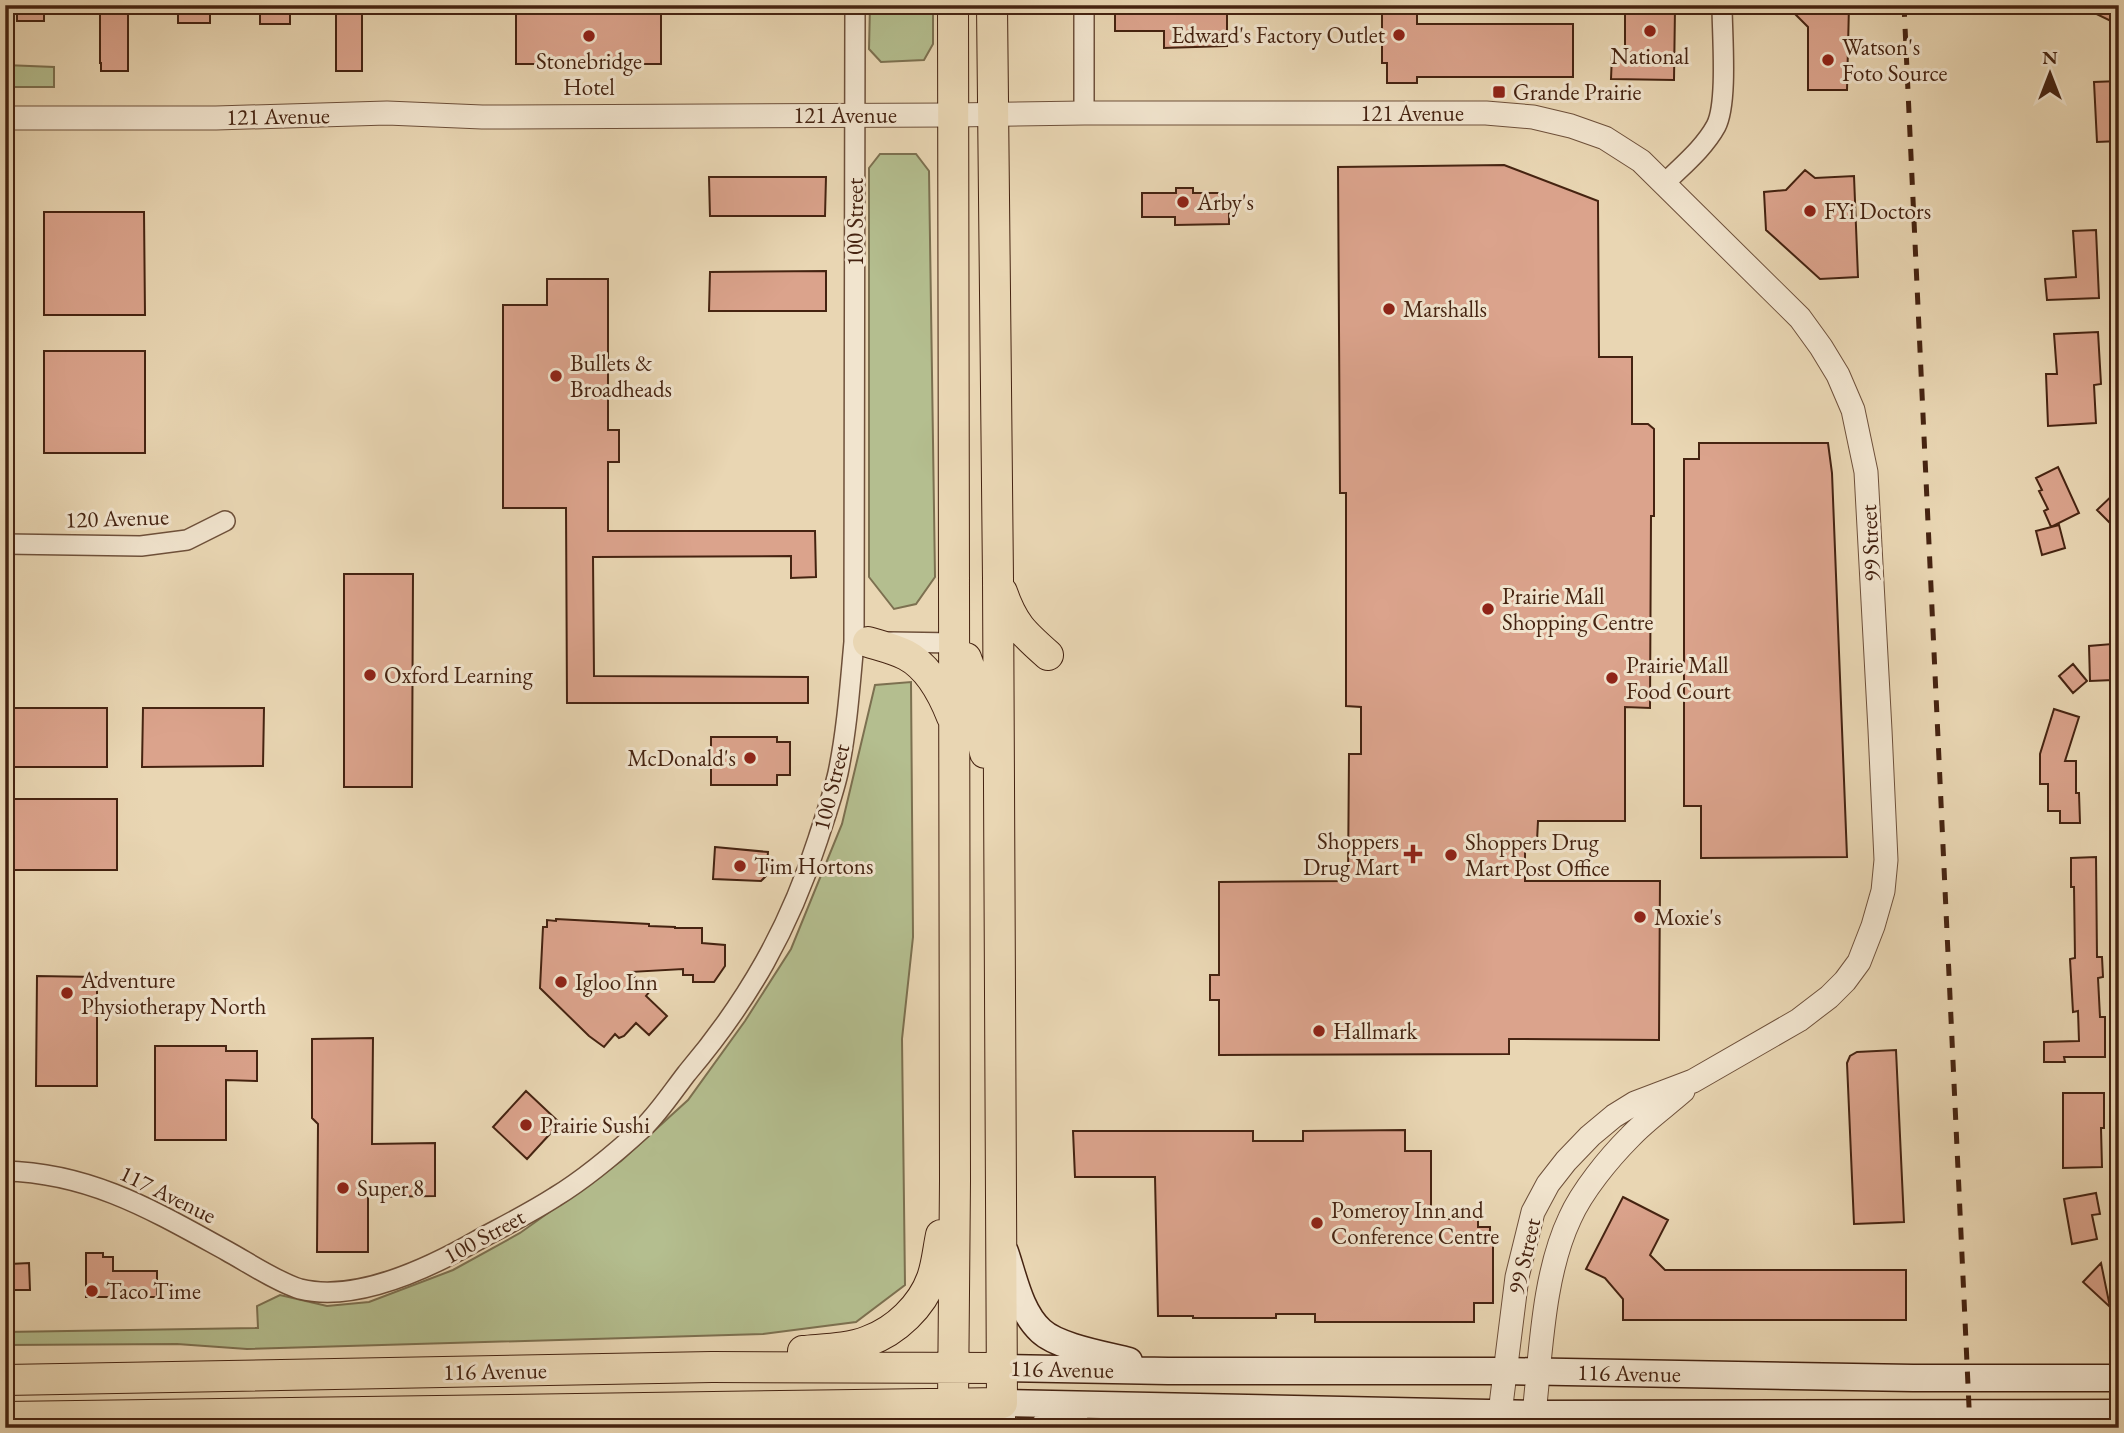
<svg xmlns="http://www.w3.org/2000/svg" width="2124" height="1433" viewBox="0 0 2124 1433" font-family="'EB Garamond',serif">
	<rect width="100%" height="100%" fill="#e9d6b3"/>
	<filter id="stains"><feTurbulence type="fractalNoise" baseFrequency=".00286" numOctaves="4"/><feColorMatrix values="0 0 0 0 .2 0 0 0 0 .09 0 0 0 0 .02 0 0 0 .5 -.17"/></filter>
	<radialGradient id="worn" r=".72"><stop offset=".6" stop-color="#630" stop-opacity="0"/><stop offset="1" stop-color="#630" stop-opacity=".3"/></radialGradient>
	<path fill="#b4be8f" stroke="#7c7050" stroke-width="2" d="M870,5H933V44L924,60L881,62L869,49Z
		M5,65L54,67V87H5Z
		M880,154H916L929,171L935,577L916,604L894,609L869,577V168Z
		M911,682L913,937L902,1039L905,1285L856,1322L763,1334L247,1349L177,1344L5,1345V1332L258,1328L257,1306L280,1295L327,1306L369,1302L453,1270L520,1233L621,1161L688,1100L745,1021L791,949L842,824L875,685Z"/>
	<path fill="#dba38c" stroke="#452311" stroke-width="2" d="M17,5H44V21H17Z
		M101,5H128V71H101V63H100V9Z
		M178,5H210V23H178Z
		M260,5H290V24H260Z
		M336,5H362V71H336Z
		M516,5H661V64H516Z
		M1164,5H1227V46L1164,48V31H1115V8H1164Z
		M1417,5V24H1573V77H1417V83H1387V63H1382V6Z
		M1786,5H1849L1847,90H1808V27Z
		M2078,5H2119V25Z
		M1625,8H1675L1674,80L1611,79L1612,54H1625Z
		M2119,81V141L2097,142L2094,82Z
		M1504,165L1598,201L1599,357H1632V424H1648L1654,429V516H1651L1650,708L1625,707V821H1538L1537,841H1525V881H1660L1659,1040L1509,1039V1054L1219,1055V1000H1210V975H1219V882L1348,881L1349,754H1361V707L1346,706V493H1340L1338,167Z
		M1805,170L1815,178L1854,176L1858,277L1820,279L1766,230L1764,192L1786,190Z
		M709,177H826L825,216H710Z
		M1176,188H1193V193H1225V211H1229V224L1175,225V217H1142V193H1176Z
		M44,212H144L145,315H44Z
		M2096,230L2099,298L2047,300L2045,279L2076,277L2073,231Z
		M826,271V311H709L710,272Z
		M547,279H608V430H619V462H608V531H815L816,577L791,578V556L593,557L594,676L808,677V703H567L566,508H503V305H547Z
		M2098,332L2101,384L2094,385L2096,423L2048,426L2046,374H2057L2054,334Z
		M44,351H145V453H44Z
		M1699,443H1828L1832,473L1847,857L1701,858V806H1684V459H1699Z
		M2058,467L2079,513L2051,527L2044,511L2048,509L2039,491L2042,490L2036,478Z
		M2119,489V532L2097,510Z
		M2059,525L2065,548L2042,555L2036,531Z
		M344,574H413L412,787H344Z
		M2112,644L2113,680L2090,681L2089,646Z
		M2073,664L2087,681L2073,693L2059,676Z
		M5,708H107V767H5Z
		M143,708H264L263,766L142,767Z
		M2054,709L2079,717L2065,761H2076V793H2079L2080,823H2060V811H2048V784H2040V754Z
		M711,737H777V742H790V775H777V785H711Z
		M5,799H117V870H5Z
		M715,847L768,852L766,876L761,881L713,879Z
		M2096,857L2097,957H2102L2103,977L2098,978L2100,1017H2105V1057H2064L2065,1062H2044V1042L2079,1041L2078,1011L2073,1012L2070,959L2075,958L2074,887H2071V858Z
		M556,919L649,924V926L675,927V928H702V943L725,945V966L714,982H693V975H683V969L629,972L650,991L646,996L667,1016L649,1035L636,1023L624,1036L619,1038L615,1034L604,1047L589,1036L540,988L543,927H547V920L556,921Z
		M37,976L97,977V1086H36Z
		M373,1038L372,1144L435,1143V1196L368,1197V1252H317L318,1124L312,1118V1039Z
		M155,1046H226V1051H257V1081L226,1080V1140H155Z
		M1896,1050L1904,1222L1854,1224L1847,1063L1850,1056L1857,1052Z
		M526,1091L560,1123L527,1159L493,1127Z
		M2063,1093H2104V1128H2101L2102,1167L2063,1168Z
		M1405,1130V1151H1431V1219H1478V1227H1490V1234H1493V1303H1474V1322H1315V1314H1276V1318H1193V1316H1158L1155,1177H1075L1073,1131H1253V1141H1303V1131Z
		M2096,1193L2100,1214L2092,1215L2097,1239L2072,1244L2064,1199Z
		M1623,1197L1668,1220L1650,1255L1665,1270H1906V1320H1623V1299L1605,1278L1586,1269Z
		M86,1253H103V1257H113V1271H157V1297H86Z
		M29,1263L30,1290H10V1264Z
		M2101,1263L2110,1307L2083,1282Z"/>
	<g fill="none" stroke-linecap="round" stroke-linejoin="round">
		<g stroke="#6e503a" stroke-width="22">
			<path id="minor" d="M1084,5V113
				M1665,183C1683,165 1704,148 1716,126C1728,103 1722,33 1722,5
				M5,544L141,546L187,540L225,521
				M890,642L955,643
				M5,1171C91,1173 154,1211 227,1251C247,1262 279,1283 300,1289C356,1303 431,1267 478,1240C504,1226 530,1213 555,1197C583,1180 620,1149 644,1127C660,1111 673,1091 687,1073C748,1001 789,929 818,839C825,817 833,795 838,773C847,730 850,685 854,642L855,5"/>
		</g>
		<g stroke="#6e503a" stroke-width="25">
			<path id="tertiary" d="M5,118H216L387,113L482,117L954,115L1084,113H1486L1533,117L1571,126L1605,138L1641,161L1800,318L1821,347L1838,375L1853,410L1866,472L1880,730L1886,860L1883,891L1873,926L1859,962L1845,981L1829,997L1799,1020L1693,1081L1635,1103L1614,1116L1590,1136L1566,1161L1548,1184L1533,1212L1517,1277L1500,1413
				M1534,1414C1541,1352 1543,1275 1570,1218C1582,1191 1609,1158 1630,1137C1646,1120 1666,1106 1683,1091"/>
		</g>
		<g stroke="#452311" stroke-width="29">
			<path id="secondary" d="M1005,1252C1014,1278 1020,1312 1041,1331C1058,1347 1106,1355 1129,1361
				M1001,1368L1168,1371H1504L1913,1378H2119
				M953,1404L954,1428
				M1002,1428V1403L1534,1414L2119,1413
				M1042,1428L1054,1418L1080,1407"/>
		</g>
		<g stroke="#452311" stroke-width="32">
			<path id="primary" d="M1002,592C1013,624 1023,633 1048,655
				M868,642C881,646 894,649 906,655C929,667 943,694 952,717
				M966,658L970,669L985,753
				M803,1351C824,1349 848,1349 868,1341C896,1331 922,1306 932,1278C937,1264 938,1249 941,1235
				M5,1380L712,1367L1001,1368
				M953,1404L955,1181L953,5
				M5,1417L1002,1403L998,580L992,5"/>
		</g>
		<use href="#minor" stroke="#f1e4ce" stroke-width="19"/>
		<use href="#tertiary" stroke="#f1e4ce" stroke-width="23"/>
		<use href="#secondary" stroke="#f1e4ce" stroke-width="26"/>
		<use href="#primary" stroke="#e9d6b3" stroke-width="30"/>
		<path stroke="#452311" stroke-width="5" stroke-dasharray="12 12" stroke-linecap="butt" d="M1904,5L1970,1428"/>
	</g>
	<g fill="#8f2418" stroke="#f1e4ce" stroke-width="2.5">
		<circle cx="1650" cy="31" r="7"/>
		<circle cx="1399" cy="35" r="7"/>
		<circle cx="589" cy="36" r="7"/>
		<circle cx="1828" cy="60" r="7"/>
		<rect x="1492" y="85" width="14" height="14" rx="3.5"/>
		<circle cx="1183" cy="202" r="7"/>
		<circle cx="1810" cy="211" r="7"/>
		<circle cx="1389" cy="309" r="7"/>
		<circle cx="556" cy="376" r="7"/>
		<circle cx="1488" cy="609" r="7"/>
		<circle cx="370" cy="675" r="7"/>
		<circle cx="1612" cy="678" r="7"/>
		<circle cx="750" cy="758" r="7"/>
		<path d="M1409.5 843.5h7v7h7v7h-7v7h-7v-7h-7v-7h7z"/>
		<circle cx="1451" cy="855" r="7"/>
		<circle cx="740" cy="866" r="7"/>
		<circle cx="1640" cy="917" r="7"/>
		<circle cx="561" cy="982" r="7"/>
		<circle cx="67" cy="993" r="7"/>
		<circle cx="1319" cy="1031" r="7"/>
		<circle cx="526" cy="1125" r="7"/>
		<circle cx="343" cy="1188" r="7"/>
		<circle cx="1317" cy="1223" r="7"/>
		<circle cx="92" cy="1291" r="7"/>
	</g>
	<g text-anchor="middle" stroke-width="6" stroke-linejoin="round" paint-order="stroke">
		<g font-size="23" fill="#452311" stroke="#f1e4ce" text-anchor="start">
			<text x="1385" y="43" text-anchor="end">Edward's Factory Outlet</text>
			<text x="1842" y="55">Watson's<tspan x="1842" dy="26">Foto Source</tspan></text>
			<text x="1650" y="64" text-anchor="middle">National</text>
			<text x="589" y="69" text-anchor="middle">Stonebridge<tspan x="589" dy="26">Hotel</tspan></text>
			<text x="1513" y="100">Grande Prairie</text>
			<text x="1197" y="210">Arby's</text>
			<text x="1824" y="219">FYi Doctors</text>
			<text x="1403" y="317">Marshalls</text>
			<text x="570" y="371">Bullets &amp;<tspan x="570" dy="26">Broadheads</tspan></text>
			<text x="1502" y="604">Prairie Mall<tspan x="1502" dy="26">Shopping Centre</tspan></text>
			<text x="1626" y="673">Prairie Mall<tspan x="1626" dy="26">Food Court</tspan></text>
			<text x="384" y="683">Oxford Learning</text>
			<text x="736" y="766" text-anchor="end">McDonald's</text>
			<text x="1399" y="849" text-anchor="end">Shoppers<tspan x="1399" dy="26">Drug Mart</tspan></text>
			<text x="1465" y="850">Shoppers Drug<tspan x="1465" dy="26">Mart Post Office</tspan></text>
			<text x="754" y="874">Tim Hortons</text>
			<text x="1654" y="925">Moxie's</text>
			<text x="81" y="988">Adventure<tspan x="81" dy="26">Physiotherapy North</tspan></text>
			<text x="575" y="990">Igloo Inn</text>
			<text x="1333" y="1039">Hallmark</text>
			<text x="540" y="1133">Prairie Sushi</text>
			<text x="357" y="1196">Super 8</text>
			<text x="1331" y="1218">Pomeroy Inn and<tspan x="1331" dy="26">Conference Centre</tspan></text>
			<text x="106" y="1299">Taco Time</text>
		</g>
		<g font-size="23" fill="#452311" stroke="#f1e4ce">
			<text x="1412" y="121">121 Avenue</text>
			<text x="845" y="123">121 Avenue</text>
			<text transform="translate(278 116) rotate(-1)" y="8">121 Avenue</text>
			<text transform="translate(855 222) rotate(-90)" y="8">100 Street</text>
			<text transform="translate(117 518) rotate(-2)" y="8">120 Avenue</text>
			<text transform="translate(1870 543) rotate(-93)" y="8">99 Street</text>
			<text transform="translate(831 787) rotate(-76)" y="8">100 Street</text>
			<text transform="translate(168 1194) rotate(26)" y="8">117 Avenue</text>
			<text transform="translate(484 1236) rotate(-29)" y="8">100 Street</text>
			<text transform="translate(1524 1256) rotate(-77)" y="8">99 Street</text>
			<text transform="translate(1062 1369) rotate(1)" y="8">116 Avenue</text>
			<text transform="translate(495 1371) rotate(-1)" y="8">116 Avenue</text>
			<text transform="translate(1629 1373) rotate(1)" y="8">116 Avenue</text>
		</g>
	</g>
	<rect width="2124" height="1433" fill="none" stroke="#e9d6b3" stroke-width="28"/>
	<rect x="7" y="7" width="2110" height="1419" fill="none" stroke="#452311" stroke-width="3.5"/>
	<rect x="14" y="14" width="2096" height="1405" fill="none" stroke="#452311" stroke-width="2"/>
	<g transform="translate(2050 74)" stroke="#f1e4ce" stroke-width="5" paint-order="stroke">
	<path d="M0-5L12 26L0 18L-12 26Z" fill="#452311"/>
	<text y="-10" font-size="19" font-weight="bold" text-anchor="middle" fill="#452311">N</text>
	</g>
	<rect width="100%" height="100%" filter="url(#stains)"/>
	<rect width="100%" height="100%" fill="url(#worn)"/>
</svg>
